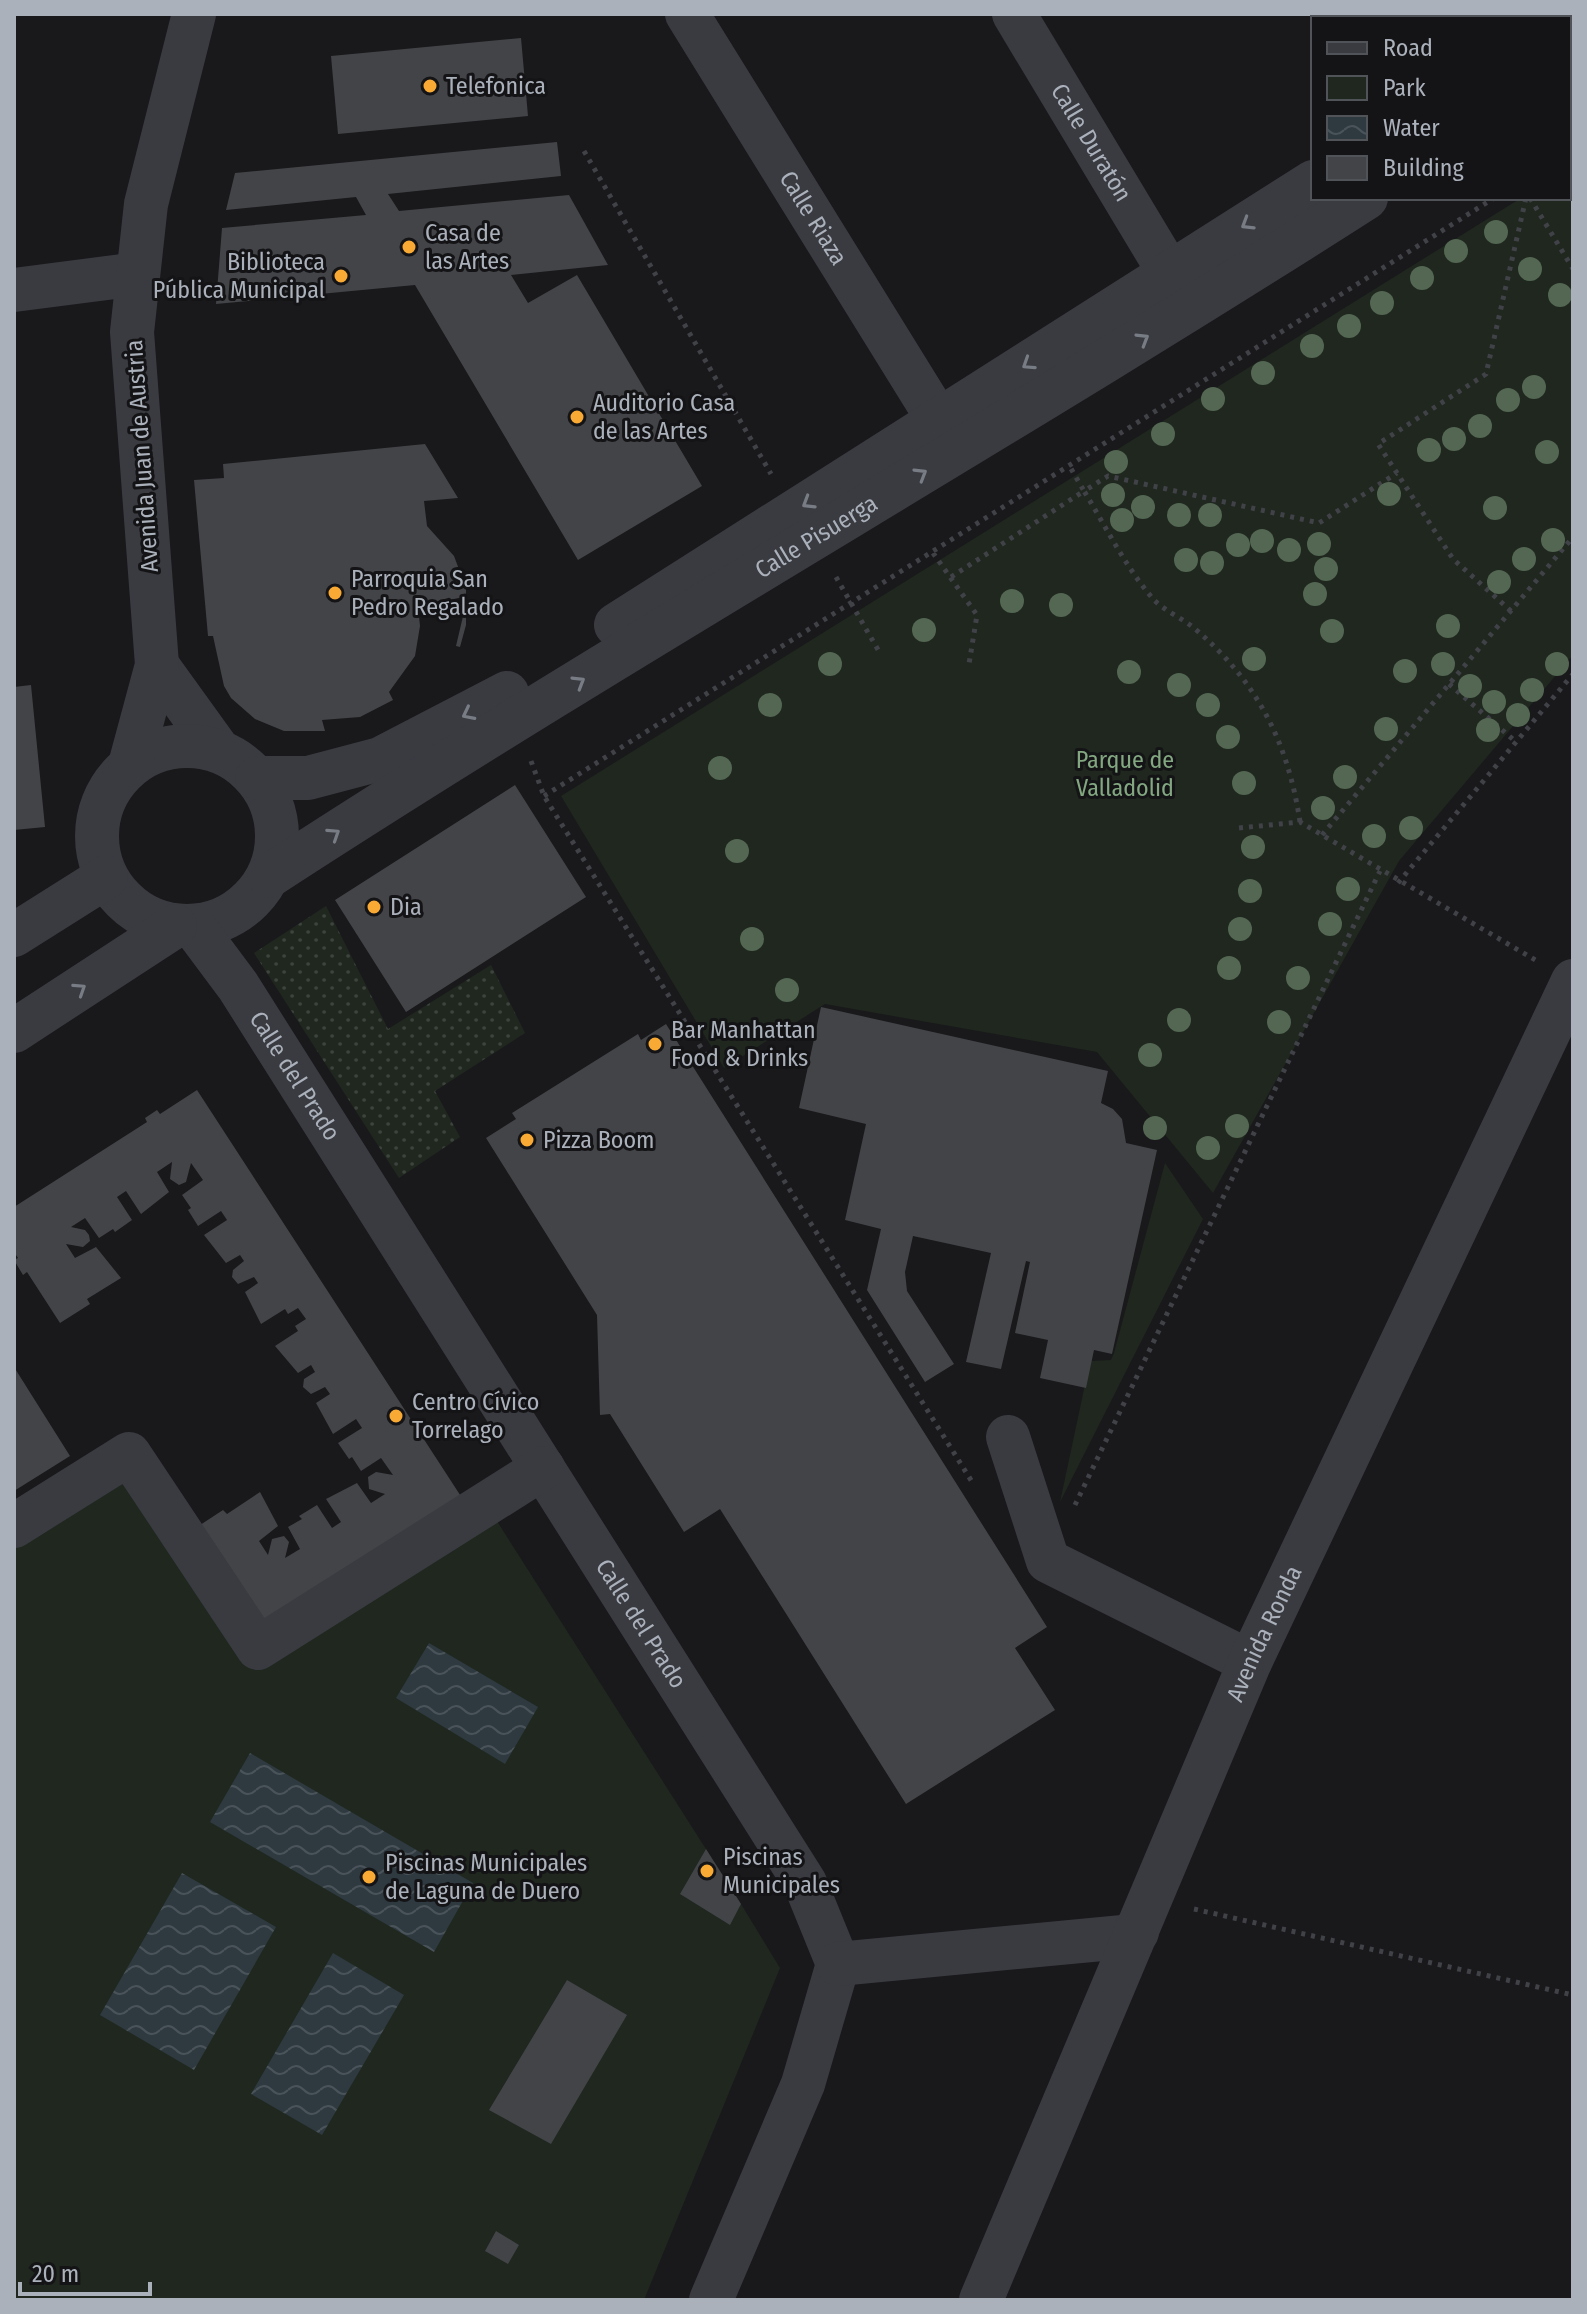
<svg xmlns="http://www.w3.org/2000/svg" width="1587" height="2314" viewBox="0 0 1587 2314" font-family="'Fira Sans Condensed',sans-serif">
	<defs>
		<pattern id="garden-dots" width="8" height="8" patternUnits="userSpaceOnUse" patternTransform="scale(2)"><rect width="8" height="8" fill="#1f271f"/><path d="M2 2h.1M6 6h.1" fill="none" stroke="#3d443e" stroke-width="1.8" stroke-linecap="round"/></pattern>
		<pattern id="water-waves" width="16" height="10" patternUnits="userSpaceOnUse" patternTransform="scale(2)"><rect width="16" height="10" fill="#2e3940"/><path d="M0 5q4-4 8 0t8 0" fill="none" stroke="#4a535a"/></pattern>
	</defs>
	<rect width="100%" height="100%" fill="#19191b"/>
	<path fill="#1f271f" d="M1573,166V655L1399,861L1213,1193L1097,1052L825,1004L724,1068L561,796L1521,198H1569V168Z
		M1165,1163L1203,1219L1060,1502L1090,1361L1111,1360L1114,1353Z
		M126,1475L253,1670L495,1518L741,1904L780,1968L644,2300H14V1545Z"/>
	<path fill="url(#garden-dots)" d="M326,906L388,1029L491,965L525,1033L435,1091L460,1137L399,1178L254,953Z"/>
	<path fill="url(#water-waves)" d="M429,1643L538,1707L505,1764L396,1698Z
		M250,1753L473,1883L434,1952L210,1822Z
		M182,1873L276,1927L194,2070L100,2015Z
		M333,1953L404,1995L322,2135L251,2094Z"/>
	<path fill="#434448" d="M1420,14H1495L1497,18H1422Z
		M521,38L528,116L338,134L331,56Z
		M557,142L561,176L388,194L399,211L569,195L608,265L511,275L528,303L577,275L702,486L578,560L415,285L216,304L222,228L366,215L356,197L226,210L235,173Z
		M425,444L458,498L424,501L427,526L454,556L466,588V625L460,647L456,646L464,612L463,597L418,607L420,626L415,656L389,692L393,700L360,717L322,720L325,731H284L255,719L231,698L224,686L213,636H208L194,480L224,478L223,464Z
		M31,685L45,827L14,830V687Z
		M515,785L586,897L406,1012L335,900Z
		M821,1007L1108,1071L1101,1103L1113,1109L1122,1119L1126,1143L1157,1150L1112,1354L1094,1350L1086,1388L1040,1378L1048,1340L1015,1333L1030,1262L1026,1261L1001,1369L966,1362L991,1253L913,1236L905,1272L907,1291L954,1364L925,1382L867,1290L881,1229L845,1220L866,1124L799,1108Z
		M666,1024L1047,1627L1015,1648L1055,1710L906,1804L720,1509L684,1532L610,1414L600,1415L597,1315L486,1138L516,1119L512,1113L638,1034L641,1040Z
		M197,1090L464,1501L260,1631L194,1529L223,1510L227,1514L260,1492L278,1526L259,1541L268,1555L272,1539L284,1536L289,1542L285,1558L300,1549L288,1527L302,1519L299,1516L317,1505L332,1528L341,1522L326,1499L357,1483L371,1503L385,1494L369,1489L368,1477L376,1472L393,1475L381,1458L361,1471L352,1457L349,1459L338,1443L362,1428L356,1419L333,1434L316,1403L330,1394L325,1387L311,1394L303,1387L304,1379L315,1372L311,1365L298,1373L275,1346L298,1331L295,1326L306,1319L298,1308L288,1314L285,1309L261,1324L245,1292L258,1283L254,1277L238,1284L232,1277L233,1270L244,1261L240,1255L226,1263L204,1235L227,1220L221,1211L198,1226L188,1210L191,1208L182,1195L203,1180L191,1163L186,1182L179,1185L170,1179L172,1162L157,1172L169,1192L141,1214L126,1191L117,1197L132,1220L115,1232L113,1229L99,1238L85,1218L71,1227L85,1230L89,1235L90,1241L83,1247L66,1244L75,1258L96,1247L121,1278L87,1299L90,1304L60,1323L27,1272L23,1275L14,1260L18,1258L14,1252V1207L147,1122L145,1118L157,1110L160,1114Z
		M14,1367L70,1456L14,1491Z
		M706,1849L741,1904L730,1925L680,1894Z
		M567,1980L627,2015L551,2144L489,2110Z
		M496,2231L519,2245L508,2264L485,2251Z"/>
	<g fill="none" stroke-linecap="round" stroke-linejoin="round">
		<path stroke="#404248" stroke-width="5" stroke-dasharray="4 6" stroke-linecap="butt" d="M1569,150L1573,148
			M584,151L771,474
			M1530,198L1573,269
			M933,553L977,615L969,664
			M836,577L881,655
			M951,577L1084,491L1070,467
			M1511,611L1453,559L1378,444L1486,374L1526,198
			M1449,684L1516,742
			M531,761L544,796L974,1485
			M544,796L1494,198
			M1300,822C1288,742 1257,681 1194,628C1182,618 1165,611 1154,600C1126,568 1106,527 1084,491L1108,476L1319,523L1397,473
			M1239,828L1300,822L1537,961
			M1322,835L1573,537
			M1398,883L1573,674
			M1075,1505L1380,871
			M1194,1909L1573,1995"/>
		<g stroke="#3a3b41" stroke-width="44">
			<path id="s1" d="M687,14L939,421"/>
			<path id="s2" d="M1014,14L1169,272"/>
			<path d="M1362,14L1365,18"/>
			<path d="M1569,24L1573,21"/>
			<path d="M1569,69L1573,66"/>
			<path d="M14,290L138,274"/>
			<path d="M616,625L1313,182"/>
			<path d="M157,665L219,751"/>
			<circle cx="187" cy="836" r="90"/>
			<path d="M130,765L157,665L132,332L146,204L194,14"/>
			<path d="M257,778H308L380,759L507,693"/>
			<path id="s3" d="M269,876C629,642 1004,430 1366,198"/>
			<path id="s4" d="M194,927L238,986L805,1883L838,1964L803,2084L711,2300"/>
			<path d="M14,935L106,877"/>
			<path d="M14,1031L175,926"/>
			<path d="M1008,1437L1048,1561L1250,1662"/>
			<path d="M14,1526L129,1454L258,1648L543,1468"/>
			<path d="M838,1964L1123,1937L1137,1932"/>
			<path id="s5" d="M981,2300L1250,1662L1573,981"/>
		</g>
	</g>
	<g fill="#536753">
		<circle cx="1496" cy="232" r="12"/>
		<circle cx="1456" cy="251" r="12"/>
		<circle cx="1530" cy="269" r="12"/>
		<circle cx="1422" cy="278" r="12"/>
		<circle cx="1560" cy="295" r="12"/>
		<circle cx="1382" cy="303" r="12"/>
		<circle cx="1349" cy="326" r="12"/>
		<circle cx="1312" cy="346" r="12"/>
		<circle cx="1263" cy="373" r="12"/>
		<circle cx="1534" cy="387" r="12"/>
		<circle cx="1213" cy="399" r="12"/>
		<circle cx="1508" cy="400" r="12"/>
		<circle cx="1480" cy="426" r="12"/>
		<circle cx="1163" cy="434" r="12"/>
		<circle cx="1454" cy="439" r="12"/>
		<circle cx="1429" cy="450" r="12"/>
		<circle cx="1547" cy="452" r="12"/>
		<circle cx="1116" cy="462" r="12"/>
		<circle cx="1389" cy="494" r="12"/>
		<circle cx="1113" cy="495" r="12"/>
		<circle cx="1143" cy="507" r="12"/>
		<circle cx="1495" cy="508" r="12"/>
		<circle cx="1179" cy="515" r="12"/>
		<circle cx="1210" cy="515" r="12"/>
		<circle cx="1122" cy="520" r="12"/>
		<circle cx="1553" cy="540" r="12"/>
		<circle cx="1262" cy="541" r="12"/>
		<circle cx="1319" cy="544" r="12"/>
		<circle cx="1238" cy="545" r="12"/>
		<circle cx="1289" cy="550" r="12"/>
		<circle cx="1524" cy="559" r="12"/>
		<circle cx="1186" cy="560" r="12"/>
		<circle cx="1212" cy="563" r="12"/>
		<circle cx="1326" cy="569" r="12"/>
		<circle cx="1499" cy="582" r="12"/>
		<circle cx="1315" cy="594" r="12"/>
		<circle cx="1012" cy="601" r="12"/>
		<circle cx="1061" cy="605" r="12"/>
		<circle cx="1448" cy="626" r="12"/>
		<circle cx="924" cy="630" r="12"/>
		<circle cx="1332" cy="631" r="12"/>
		<circle cx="1254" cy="659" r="12"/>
		<circle cx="830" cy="664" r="12"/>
		<circle cx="1443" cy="664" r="12"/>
		<circle cx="1557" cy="664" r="12"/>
		<circle cx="1405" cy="671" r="12"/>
		<circle cx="1129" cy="672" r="12"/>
		<circle cx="1179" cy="685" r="12"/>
		<circle cx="1470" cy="686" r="12"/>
		<circle cx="1532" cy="690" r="12"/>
		<circle cx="1494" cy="702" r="12"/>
		<circle cx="770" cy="705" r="12"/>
		<circle cx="1208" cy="705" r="12"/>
		<circle cx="1518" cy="715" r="12"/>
		<circle cx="1386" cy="729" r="12"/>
		<circle cx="1488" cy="730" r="12"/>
		<circle cx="1228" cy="737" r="12"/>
		<circle cx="720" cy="768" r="12"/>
		<circle cx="1345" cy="777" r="12"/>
		<circle cx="1244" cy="783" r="12"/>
		<circle cx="1323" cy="808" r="12"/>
		<circle cx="1411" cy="828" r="12"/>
		<circle cx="1374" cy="836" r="12"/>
		<circle cx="1253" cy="847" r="12"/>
		<circle cx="737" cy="851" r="12"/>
		<circle cx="1348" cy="889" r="12"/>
		<circle cx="1250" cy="891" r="12"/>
		<circle cx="1330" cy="924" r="12"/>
		<circle cx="1240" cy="929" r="12"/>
		<circle cx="752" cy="939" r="12"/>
		<circle cx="1229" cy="968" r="12"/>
		<circle cx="1298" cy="978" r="12"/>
		<circle cx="787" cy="990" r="12"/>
		<circle cx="1179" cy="1020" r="12"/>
		<circle cx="1279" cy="1022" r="12"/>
		<circle cx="1150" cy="1055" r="12"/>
		<circle cx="1237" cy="1126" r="12"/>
		<circle cx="1155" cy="1128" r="12"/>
		<circle cx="1208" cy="1148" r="12"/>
	</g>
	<defs><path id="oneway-chevron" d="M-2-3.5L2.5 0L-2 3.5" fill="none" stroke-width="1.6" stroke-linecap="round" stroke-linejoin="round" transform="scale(2)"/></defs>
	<g stroke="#787c84">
		<use href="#oneway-chevron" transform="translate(1247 224) rotate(148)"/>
		<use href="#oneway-chevron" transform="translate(1143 339) rotate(-31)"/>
		<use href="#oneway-chevron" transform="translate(1028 364) rotate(147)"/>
		<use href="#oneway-chevron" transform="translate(921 474) rotate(-31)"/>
		<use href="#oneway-chevron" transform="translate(808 503) rotate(148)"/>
		<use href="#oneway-chevron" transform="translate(579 682) rotate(-31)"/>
		<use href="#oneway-chevron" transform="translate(468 714) rotate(153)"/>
		<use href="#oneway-chevron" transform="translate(334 834) rotate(-33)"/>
		<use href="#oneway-chevron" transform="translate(80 989) rotate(-33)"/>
	</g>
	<g fill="#f9aa34" stroke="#141416" stroke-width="3">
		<circle cx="430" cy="86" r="8"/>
		<circle cx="409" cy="247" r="8"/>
		<circle cx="341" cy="276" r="8"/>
		<circle cx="577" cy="417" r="8"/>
		<circle cx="335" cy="593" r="8"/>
		<circle cx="374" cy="907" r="8"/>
		<circle cx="655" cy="1044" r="8"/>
		<circle cx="527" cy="1140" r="8"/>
		<circle cx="396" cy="1416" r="8"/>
		<circle cx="707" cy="1871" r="8"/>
		<circle cx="369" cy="1877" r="8"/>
	</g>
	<g text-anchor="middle" stroke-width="6" stroke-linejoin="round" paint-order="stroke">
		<g font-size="24" fill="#abb1bb" stroke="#141416" text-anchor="start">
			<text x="446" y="94">Telefonica</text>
			<text x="425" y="241">Casa de<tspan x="425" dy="28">las Artes</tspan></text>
			<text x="325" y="270" text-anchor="end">Biblioteca<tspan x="325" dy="28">Pública Municipal</tspan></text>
			<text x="593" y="411">Auditorio Casa<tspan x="593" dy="28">de las Artes</tspan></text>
			<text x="351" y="587">Parroquia San<tspan x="351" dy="28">Pedro Regalado</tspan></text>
			<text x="390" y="915">Dia</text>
			<text x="671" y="1038">Bar Manhattan<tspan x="671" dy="28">Food &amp; Drinks</tspan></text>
			<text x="543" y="1148">Pizza Boom</text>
			<text x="412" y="1410">Centro Cívico<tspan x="412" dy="28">Torrelago</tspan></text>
			<text x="723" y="1865">Piscinas<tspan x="723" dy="28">Municipales</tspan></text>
			<text x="385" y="1871">Piscinas Municipales<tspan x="385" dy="28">de Laguna de Duero</tspan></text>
		</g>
		<g font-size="24" fill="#abb1bb" stroke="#141416">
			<text dy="8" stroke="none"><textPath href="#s2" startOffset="150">Calle Duratón</textPath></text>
			<text dy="8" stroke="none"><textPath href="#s1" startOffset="240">Calle Riaza</textPath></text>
			<text transform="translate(142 456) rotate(-94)" y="8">Avenida Juan de Austria</text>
			<text dy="8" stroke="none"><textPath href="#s3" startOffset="644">Calle Pisuerga</textPath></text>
			<text dy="8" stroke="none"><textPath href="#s4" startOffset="180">Calle del Prado</textPath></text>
			<text dy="8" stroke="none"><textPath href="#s4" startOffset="828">Calle del Prado</textPath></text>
			<text dy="8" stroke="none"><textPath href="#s5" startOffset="724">Avenida Ronda</textPath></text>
		</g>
		<g font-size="24" fill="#82a781" stroke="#141416">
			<text x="1125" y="768">Parque de<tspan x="1125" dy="28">Valladolid</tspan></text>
		</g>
	</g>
	<rect width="1587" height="2314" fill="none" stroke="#abb1bb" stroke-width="32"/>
	<rect x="1311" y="16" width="260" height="184" fill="#141416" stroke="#505358" stroke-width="2"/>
	<rect x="1327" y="42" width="40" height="12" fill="#3a3b41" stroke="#505358" stroke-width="2"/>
	<text x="1383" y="56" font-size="24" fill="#abb1bb">Road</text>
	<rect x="1327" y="76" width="40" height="24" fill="#1f271f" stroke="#505358" stroke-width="2"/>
	<text x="1383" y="96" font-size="24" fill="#abb1bb">Park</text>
	<rect x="1327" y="116" width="40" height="24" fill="url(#water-waves)" stroke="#505358" stroke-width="2"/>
	<text x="1383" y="136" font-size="24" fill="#abb1bb">Water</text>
	<rect x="1327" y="156" width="40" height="24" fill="#434448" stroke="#505358" stroke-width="2"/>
	<text x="1383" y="176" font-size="24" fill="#abb1bb">Building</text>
	<path d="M20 2282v12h130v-12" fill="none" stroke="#abb1bb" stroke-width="4"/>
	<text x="32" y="2282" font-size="24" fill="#abb1bb" stroke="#141416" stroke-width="6" paint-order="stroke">20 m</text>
</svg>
